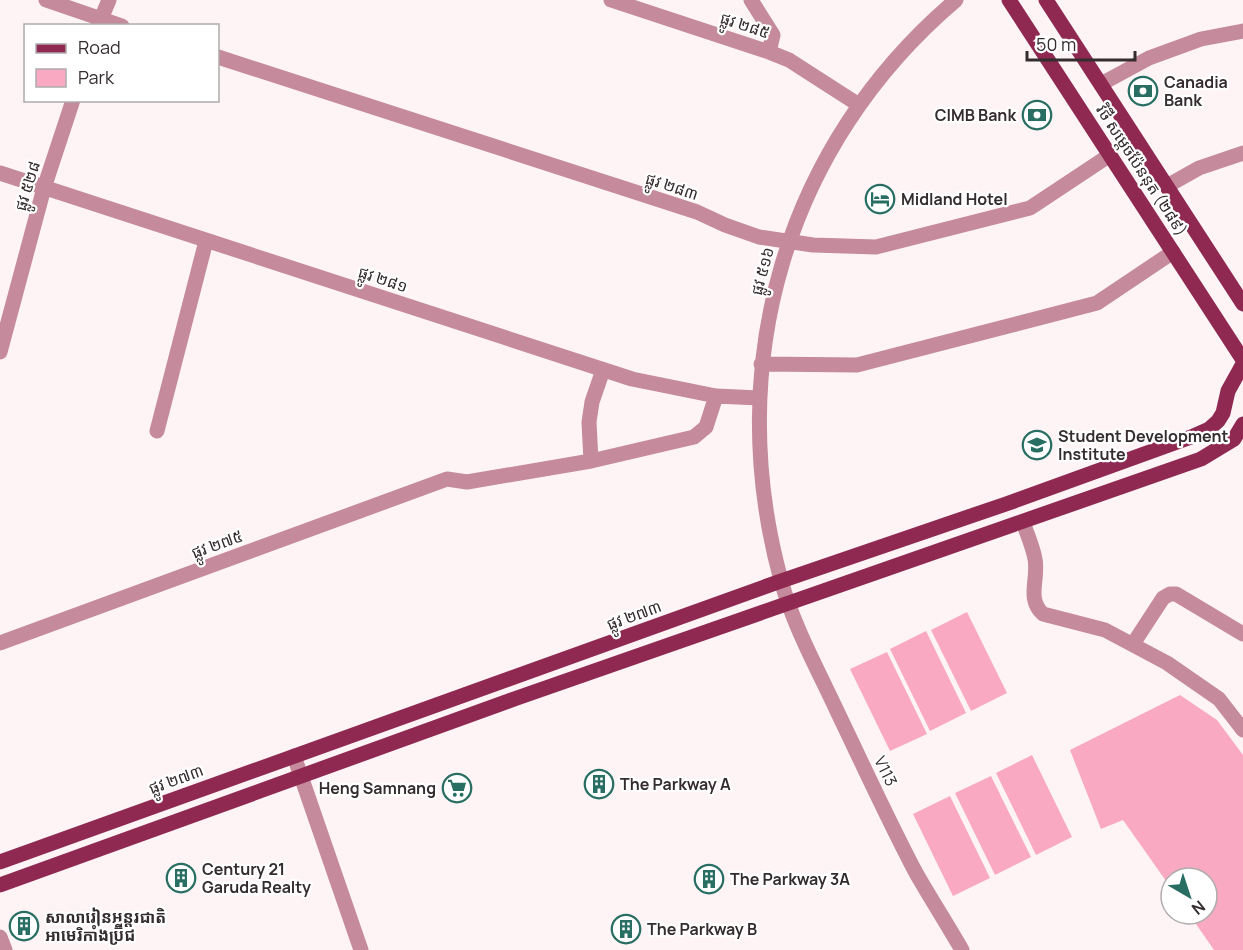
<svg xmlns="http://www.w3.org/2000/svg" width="1243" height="950" viewBox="0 0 1243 950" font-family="Manrope,'Noto Sans Khmer',sans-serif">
	<rect width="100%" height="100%" fill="#fef4f6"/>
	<path fill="#f9aac2" d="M967,612L1007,693L971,711L931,630Z
		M926,631L966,713L930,731L890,649Z
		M887,652L927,734L890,751L850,669Z
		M1180,695L1217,720L1243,755V950H1214L1189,914H1207V878H1171V888L1123,820L1101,829L1070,750Z
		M1032,755L1072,837L1036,855L996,773Z
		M991,776L1031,857L995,875L955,793Z
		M950,796L990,878L953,896L913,814Z"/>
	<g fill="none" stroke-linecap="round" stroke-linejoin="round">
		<path stroke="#c58a9c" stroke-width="15" d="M46,0L122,26
			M611,0L769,52L789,60L859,105
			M751,0L773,35L769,52
			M956,0C785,145 722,365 781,580C793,625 817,668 837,711C863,765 888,820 916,873C931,899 947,924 962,950
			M98,26L109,0
			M218,57L697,212L725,225L759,237L813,245L876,247L1030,208L1110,155
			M1101,84L1149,58L1201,39L1243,31
			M0,173L632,379L716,396L759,398
			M1167,186L1199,168L1243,153
			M0,352L44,188L73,100
			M761,364L857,365L1097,303L1173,252
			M157,431L206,241
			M591,461L694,437L706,427L716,396
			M1023,522C1027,534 1033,547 1035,559C1039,578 1026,599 1043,614L1105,630L1167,663L1219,699L1243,730
			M0,643L447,479L467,482L591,461L589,422L592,402L603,370
			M1133,644L1163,598L1170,594H1176L1243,634
			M294,756L361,950
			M0,937L5,950"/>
		<path stroke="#8f2952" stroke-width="15" d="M1009,0L1243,360
			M1046,0L1243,304
			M0,862L781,581L1006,504L1191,437L1209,429L1218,421L1223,413L1228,391L1243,364
			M0,885L517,698L1201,459L1234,439L1243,424"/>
	</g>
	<defs>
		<g id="bank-ring" transform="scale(1.5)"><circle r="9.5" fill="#fff" stroke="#286e62" stroke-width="1.5"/><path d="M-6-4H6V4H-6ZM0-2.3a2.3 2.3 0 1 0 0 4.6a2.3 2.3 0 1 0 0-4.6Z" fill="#286e62"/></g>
		<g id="hotel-ring" transform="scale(1.5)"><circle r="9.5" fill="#fff" stroke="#286e62" stroke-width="1.5"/><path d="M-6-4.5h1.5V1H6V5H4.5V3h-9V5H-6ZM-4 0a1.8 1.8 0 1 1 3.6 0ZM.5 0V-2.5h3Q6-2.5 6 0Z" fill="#286e62"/></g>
		<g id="university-ring" transform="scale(1.5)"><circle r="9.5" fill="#fff" stroke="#286e62" stroke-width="1.5"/><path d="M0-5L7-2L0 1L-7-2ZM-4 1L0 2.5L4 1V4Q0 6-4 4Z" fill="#286e62"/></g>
		<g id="building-ring" transform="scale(1.5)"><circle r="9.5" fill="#fff" stroke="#286e62" stroke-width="1.5"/><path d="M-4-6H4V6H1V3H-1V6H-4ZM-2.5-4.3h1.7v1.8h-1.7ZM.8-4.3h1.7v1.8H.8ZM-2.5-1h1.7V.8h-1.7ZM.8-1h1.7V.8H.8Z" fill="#286e62"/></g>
		<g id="supermarket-ring" transform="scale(1.5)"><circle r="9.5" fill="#fff" stroke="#286e62" stroke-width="1.5"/><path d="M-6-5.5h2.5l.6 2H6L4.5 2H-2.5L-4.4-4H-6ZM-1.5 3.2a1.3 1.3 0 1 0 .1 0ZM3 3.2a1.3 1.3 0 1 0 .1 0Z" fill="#286e62"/></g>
	</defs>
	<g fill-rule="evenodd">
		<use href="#bank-ring" x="1143" y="91"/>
		<use href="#bank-ring" x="1037" y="115"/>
		<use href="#hotel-ring" x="880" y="199"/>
		<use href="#university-ring" x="1037" y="445"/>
		<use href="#building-ring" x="599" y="784"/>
		<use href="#supermarket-ring" x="457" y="788"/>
		<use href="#building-ring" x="181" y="878"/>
		<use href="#building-ring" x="709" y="879"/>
		<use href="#building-ring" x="24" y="926"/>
		<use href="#building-ring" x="626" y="929"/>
	</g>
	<g text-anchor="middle" stroke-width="4.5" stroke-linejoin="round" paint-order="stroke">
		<g font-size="16" fill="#352c2f" stroke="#fff">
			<text transform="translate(745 25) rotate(18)" y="6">ផ្លូវ ២៨៥</text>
			<text transform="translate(1142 170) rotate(57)" y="6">វិថី សម្តេចប៉ែននុត (២៨៩)</text>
			<text transform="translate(27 186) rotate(-73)" y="6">ផ្លូវ ៥២៨</text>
			<text transform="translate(672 186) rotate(18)" y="6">ផ្លូវ ២៨៣</text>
			<text transform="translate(762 271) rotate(-75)" y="6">ផ្លូវ ៥១៦</text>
			<text transform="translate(383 279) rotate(18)" y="6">ផ្លូវ ២៨១</text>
			<text transform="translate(217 544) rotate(-20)" y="6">ផ្លូវ ២៧៥</text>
			<text transform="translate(634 615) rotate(-20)" y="6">ផ្លូវ ២៧៣</text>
			<text transform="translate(886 771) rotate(64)" y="6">V113</text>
			<text transform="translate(176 779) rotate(-20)" y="6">ផ្លូវ ២៧៣</text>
		</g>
		<g font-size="16" font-weight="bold" fill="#352c2f" stroke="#fff" text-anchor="start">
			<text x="1164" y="88">Canadia<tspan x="1164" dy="18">Bank</tspan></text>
			<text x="1016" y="121" text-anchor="end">CIMB Bank</text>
			<text x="901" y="205">Midland Hotel</text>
			<text x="1058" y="442">Student Development<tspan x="1058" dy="18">Institute</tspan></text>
			<text x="620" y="790">The Parkway A</text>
			<text x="436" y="794" text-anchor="end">Heng Samnang</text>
			<text x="202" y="875">Century 21<tspan x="202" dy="18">Garuda Realty</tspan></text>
			<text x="730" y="885">The Parkway 3A</text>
			<text x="45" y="923">សាលារៀនអន្តរជាតិ<tspan x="45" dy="18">អាមេរិកាំងប្រ៊ីជ</tspan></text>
			<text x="647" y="935">The Parkway B</text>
		</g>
	</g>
	<rect x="24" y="24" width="195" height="78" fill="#ffffff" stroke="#aeabac" stroke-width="1.5"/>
	<rect x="36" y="44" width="30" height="9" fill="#8f2952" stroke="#aeabac" stroke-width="1.5"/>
	<text x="78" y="54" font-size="18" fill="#352c2f">Road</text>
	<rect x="36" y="69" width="30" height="18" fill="#f9aac2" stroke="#aeabac" stroke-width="1.5"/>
	<text x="78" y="84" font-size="18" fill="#352c2f">Park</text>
	<g transform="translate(1189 896) rotate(141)"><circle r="28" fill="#ffffff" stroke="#aeabac" stroke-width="1.5"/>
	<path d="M0-4.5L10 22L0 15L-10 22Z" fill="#286e62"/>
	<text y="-9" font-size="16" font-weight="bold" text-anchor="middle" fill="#352c2f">N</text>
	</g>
	<path d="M1027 51v9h108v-9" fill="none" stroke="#352c2f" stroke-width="3"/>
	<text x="1036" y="51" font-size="18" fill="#352c2f" stroke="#ffffff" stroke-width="4.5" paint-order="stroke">50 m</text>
</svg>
